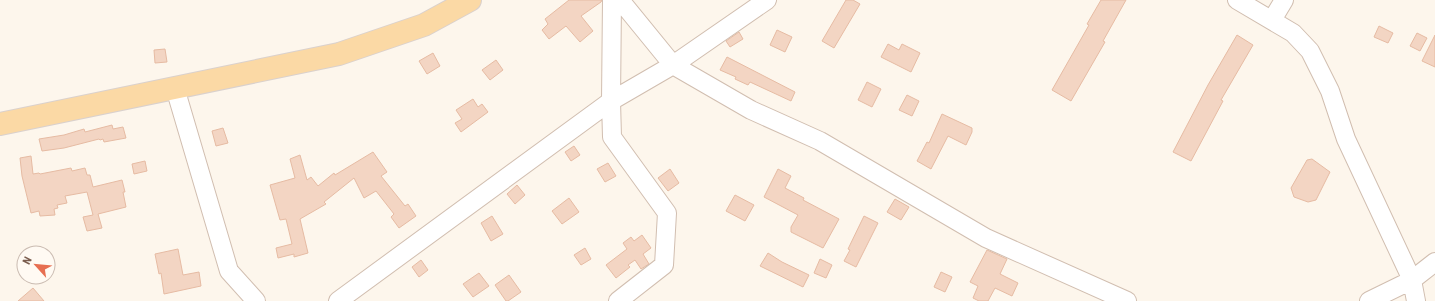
<svg xmlns="http://www.w3.org/2000/svg" width="1435" height="301" viewBox="0 0 1435 301" font-family="'Roboto Condensed',sans-serif">
	<rect width="100%" height="100%" fill="#fdf6ec"/>
	<path fill="#f3d5c3" stroke="#e6bba3" d="M569,0H602L601,2L581,16L593,31L580,42L566,26L549,39L542,30L548,24L545,19Z
		M846,0H853L860,4L834,48L822,41Z
		M1101,0H1126L1103,41L1105,42L1071,101L1052,90L1089,25L1087,24Z
		M1379,26L1393,33L1388,43L1374,37Z
		M777,30L792,37L785,52L770,45Z
		M739,32L743,39L730,47L726,41Z
		M1417,33L1427,38L1420,51L1410,46Z
		M1237,35L1253,45L1221,100L1223,101L1191,161L1173,152L1208,85Z
		M1435,35V67L1422,61Z
		M888,44L899,50L902,44L920,53L911,72L881,57Z
		M165,49L167,62L155,63L154,50Z
		M433,53L440,66L427,74L419,61Z
		M727,57L795,92L791,101L750,82L748,85L735,79L736,77L720,70Z
		M496,60L503,70L490,80L482,70Z
		M867,82L881,89L872,107L858,100Z
		M907,95L919,101L912,116L899,110Z
		M473,99L478,107L482,104L488,112L461,132L455,123L462,119L456,110Z
		M942,114L972,128V132L966,145L948,136L931,169L917,161L927,142L929,143Z
		M112,125L113,129L123,127L126,138L104,142L103,139L100,140L99,139L64,148L42,151L39,139L64,135L84,129L85,132Z
		M223,128L228,143L216,146L212,131Z
		M574,146L580,155L571,161L565,152Z
		M373,152L387,172L381,176L405,206L408,204L416,216L399,228L391,217L394,214L376,191L364,198L354,178L324,202L326,204L300,219L308,253L294,257V254L278,258L276,248L292,244L286,219L280,220L270,185L295,178L290,159L300,155L307,180L311,177L318,186L334,173L335,175Z
		M31,156L33,174L39,173L40,174L71,168L72,171L85,168L87,175H90L93,187L122,180L125,192H123L126,207L98,214L102,228L87,231L83,217L93,215L87,192L65,196L67,203L57,205L58,208L54,209L55,215L40,216L39,211L31,213L22,176L20,158Z
		M1312,159L1330,172L1316,200L1308,202L1294,197L1291,188L1307,160Z
		M145,161L147,171L134,174L132,164Z
		M608,163L616,176L605,182L597,169Z
		M670,169L679,183L668,191L658,178Z
		M778,169L791,176L785,188L804,198L803,200L839,219L823,248L791,232V227L798,215L764,197Z
		M517,185L525,195L515,204L507,194Z
		M735,195L754,205L745,221L726,211Z
		M569,198L579,212L562,224L552,211Z
		M895,199L909,207L901,220L887,212Z
		M492,216L503,234L491,241L481,223Z
		M864,216L878,223L856,267L844,261L850,250L848,249Z
		M642,235L651,248L643,254L649,264L641,269L635,260L628,265L630,267L616,278L606,265L627,249L623,243L631,237L634,241Z
		M585,248L591,259L581,265L574,255Z
		M178,249L183,275L199,272L201,286L164,294L161,273L159,274L155,254Z
		M987,250L1007,259L1000,274L1018,283L1012,296L995,288L988,301H979L973,298L978,286L970,282Z
		M768,253L782,262L809,275L803,287L760,266Z
		M820,259L832,265L826,278L814,273Z
		M421,260L428,270L419,277L412,267Z
		M941,272L952,277L945,292L934,287Z
		M479,273L489,286L473,297L463,284Z
		M509,275L521,292L508,301H506L495,285Z
		M33,288L44,301H18Z"/>
	<g fill="none" stroke-linecap="round" stroke-linejoin="round">
		<g stroke="#d1beb0" stroke-width="20">
			<path id="minor" d="M612,0L611,101L612,137L667,213L664,265L618,301
				M620,0L673,65L751,110L820,141L986,238L1127,301
				M1237,0L1293,33L1310,51L1330,91L1346,139L1412,280L1416,301
				M1272,20L1284,0
				M175,88L229,271L256,301
				M338,301L611,101L673,65L767,0
				M1369,301L1412,280L1435,262"/>
		</g>
		<g stroke="#dad1cd" stroke-width="24">
			<path id="major" d="M0,124L339,54L424,25L470,0"/>
		</g>
		<use href="#minor" stroke="#fff" stroke-width="18"/>
		<use href="#major" stroke="#fbd9a5" stroke-width="22"/>
	</g>
	<g transform="translate(36 265) rotate(297)"><circle r="19" fill="#fffaf3" stroke="#cabbb1"/>
	<path d="M0-3L7 15L0 10L-7 15Z" fill="#e76f51"/>
	<text y="-6" font-size="11" font-weight="bold" text-anchor="middle" fill="#7a5c4d">N</text>
	</g>
</svg>
